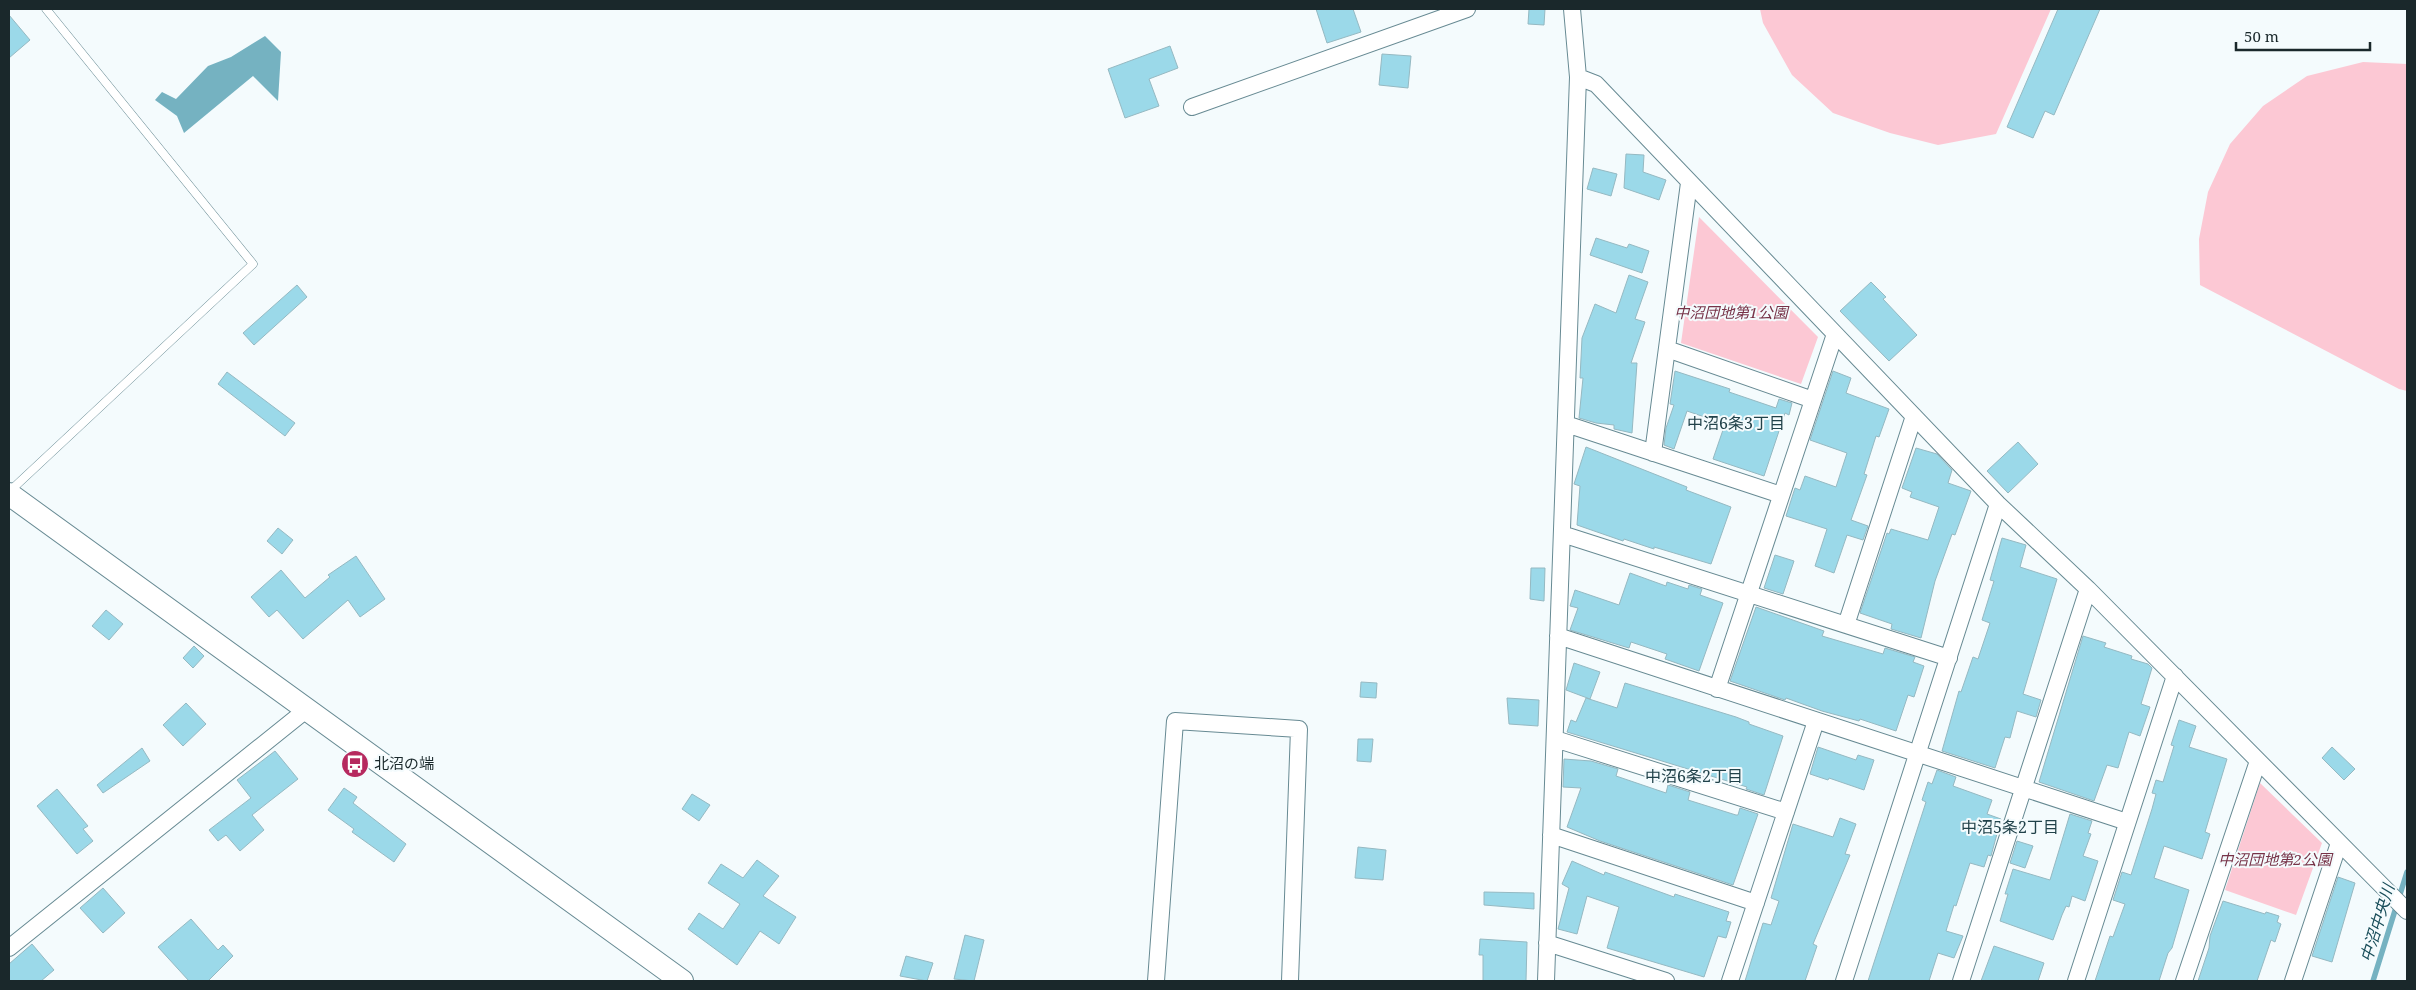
<svg xmlns="http://www.w3.org/2000/svg" width="2416" height="990" viewBox="0 0 2416 990" font-family="'Noto Serif','Noto Sans JP',serif">
	<rect width="100%" height="100%" fill="#f4fbfd"/>
	<path fill="#fcc8d4" d="M1760,9H2051L1996,134L1938,145L1890,133L1833,113L1792,75L1763,23Z
		M2363,62L2407,64V391L2399,389L2200,285L2199,239L2208,192L2230,144L2263,106L2307,76Z
		M1699,217L1818,337L1801,384L1681,343Z
		M2260,783L2322,843L2296,915L2225,890Z"/>
	<path fill="#75b2c1" d="M265,36L281,52L278,101L253,76L184,133L177,116L155,100L162,92L176,99L208,66L231,57Z"/>
	<g fill="none" stroke-linecap="round" stroke-linejoin="round">
		<path stroke="#75b2c1" stroke-width="5.5" d="M2373,981L2407,872"/>
	</g>
	<path fill="#9bd9e9" stroke="#95b9c2" d="M1316,9H1353L1361,32L1327,43Z
		M1529,9H1545L1544,25L1528,24Z
		M2058,9H2100L2054,115L2045,111L2033,138L2007,127Z
		M9,15L30,40L9,58Z
		M1170,46L1178,68L1149,79L1159,106L1125,118L1108,69Z
		M1382,54L1411,56L1408,88L1379,85Z
		M1626,154L1644,155L1643,172L1666,180L1659,200L1624,188Z
		M1593,168L1617,174L1611,196L1587,189Z
		M1596,238L1627,248L1629,244L1649,251L1642,273L1590,255Z
		M1629,275L1648,282L1635,319L1645,322L1631,363H1637L1632,433L1614,429V425L1596,423L1579,418L1583,378H1580L1582,338L1595,304L1616,313Z
		M1871,282L1886,297L1883,299L1917,335L1889,361L1840,311Z
		M297,285L307,297L254,345L243,333Z
		M1675,371L1730,389L1729,392L1776,408L1779,399L1792,403L1789,415L1785,413L1764,476L1713,459L1725,424L1687,411L1674,449L1664,445L1666,428L1674,405L1670,404Z
		M1833,371L1851,378L1846,393L1889,409L1879,437L1876,436L1864,474L1867,475L1851,520L1868,526L1863,540L1847,535L1834,573L1815,566L1827,529L1786,516L1795,488L1800,490L1805,476L1836,487L1847,453L1810,440Z
		M227,372L295,423L285,436L218,384Z
		M2018,442L2038,464L2008,493L1987,471Z
		M1586,447L1687,487L1686,490L1731,507L1711,564L1654,547V549L1624,539L1623,541L1577,525L1580,486L1574,484Z
		M1916,448L1937,454L1952,470L1948,483L1971,491L1955,535L1952,534L1935,581L1921,638L1891,629L1892,624L1860,613L1887,533L1889,534L1891,529L1928,540L1939,507L1910,497L1912,492L1902,488Z
		M278,528L293,540L282,554L267,541Z
		M2002,538L2026,545L2020,567L2057,579L2023,694L2041,700L2036,717L2017,711L2010,738L2005,737L1995,768L1942,751L1959,691L1961,692L1973,657L1978,659L1990,623L1982,620L1994,581L1990,580Z
		M1775,555L1794,561L1783,594L1764,588Z
		M356,556L385,599L360,617L348,600L303,639L277,610L269,617L251,597L281,570L305,598L330,577L328,575Z
		M1531,568H1545L1544,601L1530,599Z
		M1630,573L1666,586L1667,582L1688,589L1689,585L1702,589L1700,595L1723,603L1699,671L1665,659L1667,654L1631,642L1629,648L1570,630L1578,608L1570,606L1575,590L1619,605Z
		M1756,607L1824,631L1822,636L1883,654L1885,648L1915,657L1913,662L1924,666L1914,697L1908,695L1896,731L1860,719L1859,721L1822,711L1786,698L1785,700L1730,681Z
		M106,610L123,624L109,640L92,626Z
		M2083,636L2106,643L2104,647L2132,656L2131,659L2148,664L2152,668L2141,704L2150,707L2140,736L2129,732L2118,768L2107,765L2094,801L2039,782Z
		M194,646L204,656L193,668L183,658Z
		M1574,663L1600,672L1590,699L1566,690Z
		M1361,682L1377,683L1376,698L1360,697Z
		M1625,683L1736,717L1749,722V724L1783,736L1764,795L1746,789L1747,787L1567,732L1571,720L1576,722L1586,698L1617,708Z
		M1507,698L1539,700L1538,726L1509,724Z
		M186,703L206,724L183,746L163,725Z
		M2179,720L2196,726L2189,747L2227,759L2205,832L2210,834L2202,859L2164,846L2154,878L2189,890L2172,948L2168,953L2159,981H2095L2110,936L2113,937L2125,904L2113,900L2122,872L2131,875L2152,809L2156,794L2152,793L2156,780L2163,782L2174,746L2171,745Z
		M1358,739H1373L1371,762L1357,761Z
		M1818,747L1856,760L1858,755L1874,760L1864,790L1829,778L1828,780L1810,774Z
		M2332,747L2355,769L2344,780L2322,758Z
		M142,748L150,761L103,793L97,785Z
		M275,751L298,779L252,815L264,830L240,851L226,835L218,841L209,830L251,798L237,780Z
		M1564,759L1591,761L1618,769L1616,776L1666,793L1668,785L1690,792L1688,800L1736,815H1738L1740,808L1758,814L1733,885L1600,841L1567,827L1581,788L1563,787Z
		M1937,770L1956,777L1953,786L1992,800L1987,814L2001,819L1991,856L1988,855L1984,867L1970,863L1956,906L1954,905L1946,931L1963,936L1954,958L1938,953L1929,981H1868L1926,802L1922,800L1928,782L1932,784Z
		M344,788L357,797L353,803L406,844L394,862L352,832L354,829L328,810Z
		M57,789L88,826L83,829L93,841L77,854L37,806Z
		M692,794L710,805L699,821L682,809Z
		M2070,814L2092,821L2088,833L2091,834L2083,856L2098,861L2085,901L2072,896L2069,907L2066,906L2062,915L2053,940L2000,921L2008,894H2005L2013,869L2050,880Z
		M1840,818L1856,824L1845,854L1850,855L1813,944L1817,946L1805,981H1745L1763,923L1771,925L1779,901L1771,898L1793,824L1833,837Z
		M2017,841L2033,846L2025,868L2010,863Z
		M1358,847L1386,850L1383,880L1355,878Z
		M757,860L779,876L763,896L796,917L779,944L760,931L737,965L688,929L699,913L723,929L740,904L708,883L721,864L743,878Z
		M1572,861L1604,875L1605,872L1674,897L1675,894L1729,912L1726,921L1731,922L1726,938L1718,936L1704,977L1607,948L1619,907L1587,896L1577,934L1558,929L1569,888L1562,884Z
		M2338,877L2355,883L2332,962L2312,956Z
		M103,888L125,913L103,933L80,908Z
		M1484,892L1534,893V909L1484,905Z
		M2223,901L2265,914L2266,912L2279,916L2277,922L2281,924L2275,942L2271,940L2257,981H2198L2209,948L2210,936Z
		M191,919L218,950L223,945L233,956L208,981H189L158,947Z
		M965,935L984,940L974,981L954,979Z
		M1480,939L1527,942L1526,981H1483V955H1479Z
		M32,944L54,970L41,981H9V964Z
		M1994,946L2044,963L2038,981H1981Z
		M906,956L933,963L927,981L900,976Z"/>
	<g fill="none" stroke-linecap="round" stroke-linejoin="round">
		<g stroke="#678a93" stroke-width="9">
			<path id="lane" d="M10,491L253,264L46,9"/>
		</g>
		<g stroke="#678a93" stroke-width="18">
			<path id="street" d="M1578,77L1596,84L1998,504L2088,589L2407,911
				M1192,107L1467,9
				M1667,349L1813,400
				M1566,424L1781,495
				M1653,453L1689,183
				M1562,534L1949,658
				M1846,625L1914,416
				M1558,636L2127,822
				M1717,689L1835,334
				M1555,739L1786,812
				M1551,835L1756,903
				M1547,943L1666,981
				M9,948L306,710
				M1156,981L1175,721L1299,729L1290,981
				M1546,981L1578,77L1572,9
				M1730,981L1816,721
				M1844,981L1998,504
				M1961,981L2088,589
				M2076,981L2175,676
				M2184,981L2258,761
				M2293,981L2339,843"/>
		</g>
		<g stroke="#678a93" stroke-width="24">
			<path id="secondary" d="M9,494L682,981"/>
		</g>
		<use href="#lane" stroke="#fff" stroke-width="8"/>
		<use href="#street" stroke="#fff" stroke-width="16"/>
		<use href="#secondary" stroke="#fff" stroke-width="22"/>
	</g>
	<defs>
		<g id="bus-disc" transform="scale(1.4375)"><circle r="9.5" fill="#b6295f" stroke="#f4fbfd"/><path d="M-5-6H5V4H4V6H2V4H-2V6H-4V4H-5ZM-3.5-4V0h7V-4ZM-3.5 1.2v1.5H-2V1.2ZM2 1.2v1.5H3.5V1.2Z" fill="#fff"/></g>
	</defs>
	<g fill-rule="evenodd">
		<use href="#bus-disc" x="355" y="764"/>
	</g>
	<g text-anchor="middle" stroke-width="4" stroke-linejoin="round" paint-order="stroke">
		<g font-size="15" font-style="italic" fill="#773348" stroke="#f4fbfd">
			<text x="1731" y="318">中沼団地第1公園</text>
			<text x="2275" y="865">中沼団地第2公園</text>
		</g>
		<g font-size="15" fill="#1a282b" stroke="#f4fbfd" text-anchor="start">
			<text x="374" y="769">北沼の端</text>
		</g>
		<g font-size="16" fill="#21424a" stroke="#f4fbfd">
			<text x="1736" y="429">中沼6条3丁目</text>
			<text x="1694" y="782">中沼6条2丁目</text>
			<text x="2010" y="833">中沼5条2丁目</text>
		</g>
		<g font-size="16" font-style="italic" fill="#184d59" stroke="#f4fbfd">
			<text transform="translate(2377 923) rotate(-73)" y="6">中沼中央川</text>
		</g>
	</g>
	<rect width="2416" height="990" fill="none" stroke="#1a282b" stroke-width="20"/>
	<path d="M2236 42v8h134v-8" fill="none" stroke="#1a282b" stroke-width="2.5"/>
	<text x="2244" y="42" font-size="15" fill="#1a282b" stroke="#f4fbfd" stroke-width="4" paint-order="stroke">50 m</text>
</svg>
